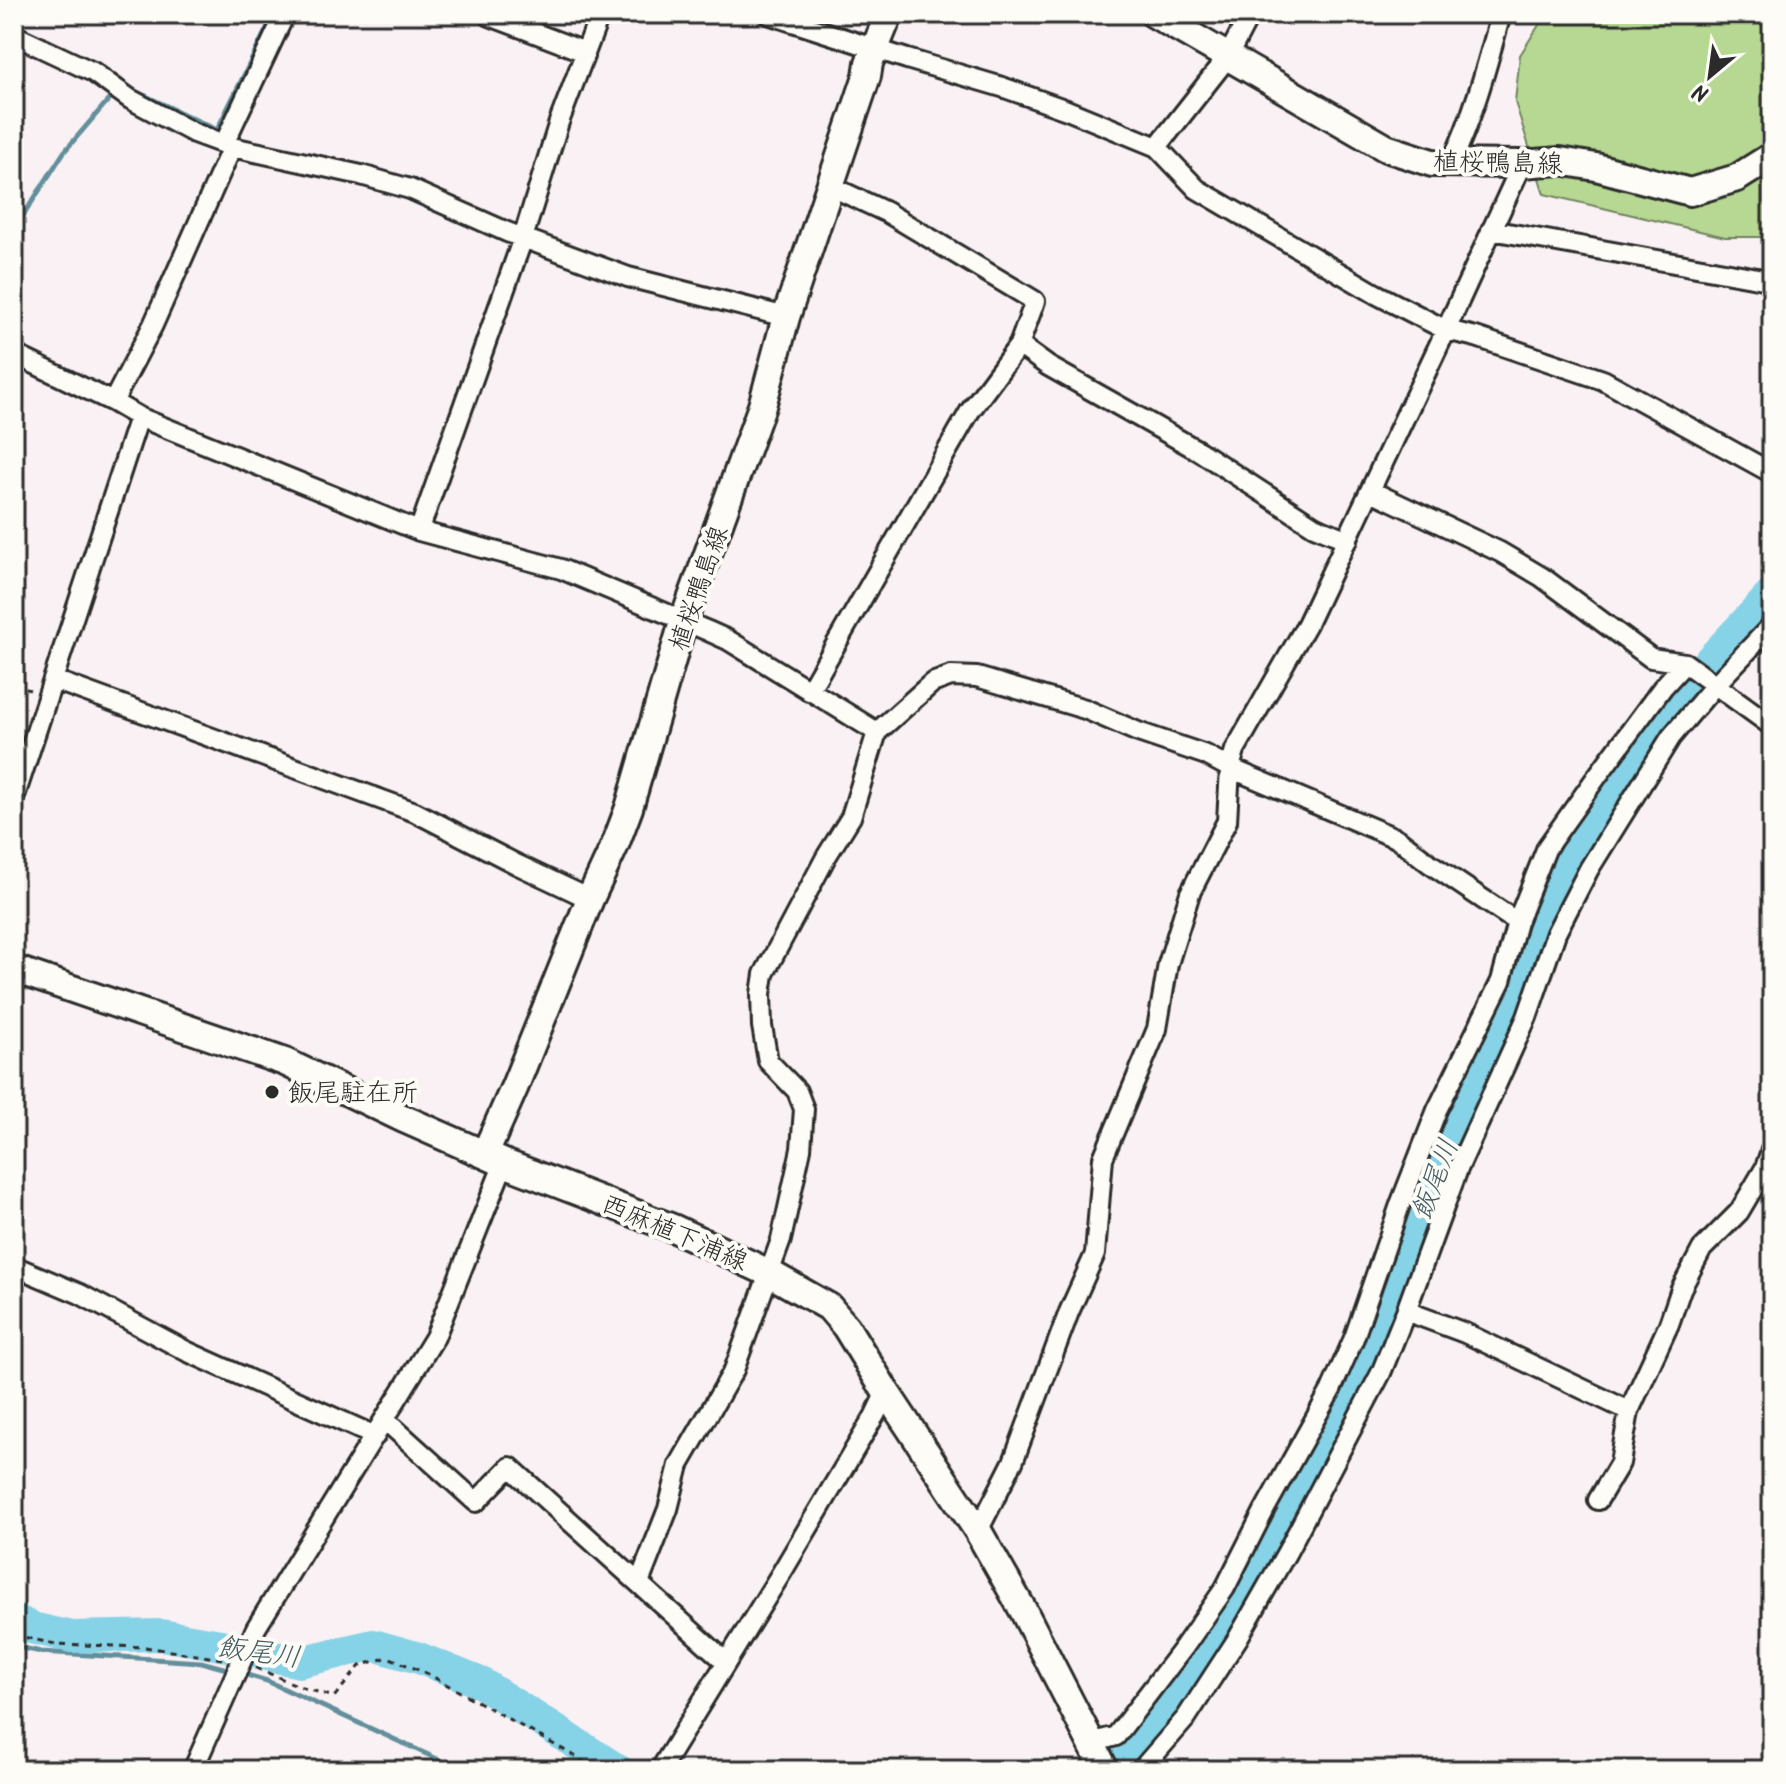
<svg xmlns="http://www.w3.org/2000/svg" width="1786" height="1784" viewBox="0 0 1786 1784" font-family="Kalam,'Klee One',sans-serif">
	<rect width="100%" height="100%" fill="#faf1f4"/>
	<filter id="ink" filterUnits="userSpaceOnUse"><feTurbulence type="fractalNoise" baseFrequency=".0125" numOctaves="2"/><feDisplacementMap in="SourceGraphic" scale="16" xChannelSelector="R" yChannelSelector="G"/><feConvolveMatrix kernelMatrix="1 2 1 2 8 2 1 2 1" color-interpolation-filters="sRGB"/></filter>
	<g filter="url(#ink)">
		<path fill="#b6d892" stroke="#70825e" stroke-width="2" d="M1546,14H1772V237H1725L1544,194L1515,102L1520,55Z"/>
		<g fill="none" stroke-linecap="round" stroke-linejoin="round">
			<path stroke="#628f9b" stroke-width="5" d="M129,88L217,130L274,14
				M14,230L64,152L111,97
				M14,1644L23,1648L41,1652L201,1662L227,1669L267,1681L446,1763L458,1770"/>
			<path stroke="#86d2e6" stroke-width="32" d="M14,1619L31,1628L72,1637L161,1635L227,1646L299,1662L373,1645L419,1658L481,1683L618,1770
				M1103,1770L1128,1756L1167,1707L1245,1578L1365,1354L1462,1107L1521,974L1549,885L1594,814L1683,689L1772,594"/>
			<g stroke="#2b2b2b" stroke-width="24">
				<path id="street" d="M768,14L907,59L1002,87L1067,110L1157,147L1197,189L1376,294L1446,330L1476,337L1603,380L1772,473
					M490,16L585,52
					M14,35L93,72L130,99L194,133L232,147L361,175L410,189L507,232L628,277L786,317
					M224,144L285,14
					M1157,147L1227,58L1250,14
					M1451,163C1474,115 1487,65 1501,14
					M830,186L886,212L1035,301L1019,345L1048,366L1199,451L1314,526L1348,540
					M1491,230L1763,279L1772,278
					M14,354L113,402L139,417L419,531L561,569L708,631L728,640L877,732
					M113,402L153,325L232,147
					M1371,491L1500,552L1542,577L1651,658L1685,663L1772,726
					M419,531L523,238L559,122L600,14
					M54,680L415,812L518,865L590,899
					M809,691L970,411L1019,345
					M14,799L139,417
					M14,1266L80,1294L186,1351L375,1436
					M1406,1311L1465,1333L1629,1411
					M385,1420L476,1502L510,1467L726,1662
					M1598,1500L1620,1463L1629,1411L1669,1324L1681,1289L1702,1249L1739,1212L1765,1168L1772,1147
					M978,1531L1013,1462L1069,1312L1095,1254L1103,1158L1157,1029L1168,964L1190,893L1227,821L1230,768L1235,750L1307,624L1446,330L1522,164
					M639,1583L668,1509L679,1465L734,1370L781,1240L792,1190L801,1149L804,1109L797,1091L768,1061L762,1026L761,994L764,974L826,857L851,817L877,732L932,683L951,676L977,677L1085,709L1138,732L1206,755L1230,768L1398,839L1429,863L1517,922
					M1091,1743L1116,1736L1184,1647L1225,1588L1265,1509L1331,1390L1354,1338L1401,1202L1437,1110L1501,981L1517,922L1547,847L1598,775L1663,687L1685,663
					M193,1770L256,1628L435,1337L504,1163
					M660,1770L782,1572L875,1415L886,1392
					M1141,1770L1186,1718L1238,1638L1287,1552L1381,1373L1406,1311L1458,1169L1527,1017L1556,933L1589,869L1671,737L1715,685L1772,625"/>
			</g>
			<g stroke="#2b2b2b" stroke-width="32">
				<path id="secondary" d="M1154,14L1386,148L1432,163L1522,164L1560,161L1596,167L1690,192L1737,178L1772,156
					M14,969L285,1062L402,1118L504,1163L675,1229L769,1273L829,1307L846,1327L886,1392L978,1531L1023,1610L1105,1770
					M485,1154L515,1086L590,899L615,845L629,808L683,622L762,406L786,317L867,76L869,63L889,14"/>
			</g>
			<path stroke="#2b2b2b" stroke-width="3" stroke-dasharray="6 6" stroke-linecap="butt" d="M14,685L30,690
				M14,1635L55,1644L145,1647L222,1659
				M256,1668L304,1688L334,1697L360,1666L388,1657L428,1674L580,1759L593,1770"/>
			<use href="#street" stroke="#fdfcf7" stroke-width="18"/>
			<use href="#secondary" stroke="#fdfcf7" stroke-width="26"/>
		</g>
	</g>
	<circle fill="#2b2b2b" stroke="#fdfcf7" stroke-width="3" cx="272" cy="1092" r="8"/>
	<g text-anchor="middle" stroke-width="8" stroke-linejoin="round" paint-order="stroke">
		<g font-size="26" fill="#2b2b2b" stroke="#fdfcf7">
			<text transform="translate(1498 162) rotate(1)" y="9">植桜鴨島線</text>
			<text transform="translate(698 588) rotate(-71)" y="9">植桜鴨島線</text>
			<text transform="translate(675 1232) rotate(23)" y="9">西麻植下浦線</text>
		</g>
		<g font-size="26" fill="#2b2b2b" stroke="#fdfcf7" text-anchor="start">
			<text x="288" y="1101">飯尾駐在所</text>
		</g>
		<g font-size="28" font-style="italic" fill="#465d63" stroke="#fdfcf7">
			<text transform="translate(1434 1179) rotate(-69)" y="10">飯尾川</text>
			<text transform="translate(259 1651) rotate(8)" y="10">飯尾川</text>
		</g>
	</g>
	<rect width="1786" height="1784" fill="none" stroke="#fdfcf7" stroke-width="48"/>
	<rect x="24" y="24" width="1738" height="1736" fill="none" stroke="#2b2b2b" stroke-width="3" filter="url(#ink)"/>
	<g transform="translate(1710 76) rotate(209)" stroke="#fdfcf7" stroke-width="6" paint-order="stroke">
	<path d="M0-6L14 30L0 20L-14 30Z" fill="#2b2b2b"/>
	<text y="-12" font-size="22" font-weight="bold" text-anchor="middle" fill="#2b2b2b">N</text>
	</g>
</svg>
